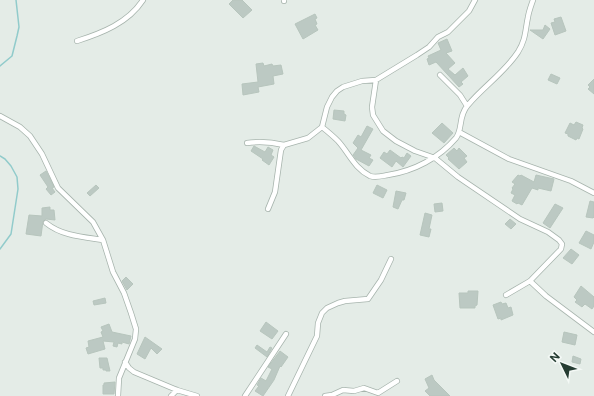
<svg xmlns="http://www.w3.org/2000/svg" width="594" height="396" viewBox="0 0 594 396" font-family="'Public Sans',sans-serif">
	<rect width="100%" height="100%" fill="#e4ece7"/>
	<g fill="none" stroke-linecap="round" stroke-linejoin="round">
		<path stroke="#91cbcb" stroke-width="1.5" d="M0,66L12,56L17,36L19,27L16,0
			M0,156L5,159L11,166L17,177L18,189L11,234L0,249"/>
	</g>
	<path fill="#bcc9c3" stroke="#b7c5bd" d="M233,0H242L252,10L243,18L229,4Z
		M315,14L317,18L315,19L317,24L315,25L318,30L303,39L295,24Z
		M561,17L566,31L555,35L551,23L555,22L554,19Z
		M545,25L550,29L543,39L530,30H543Z
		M447,39L452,51L446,53L455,63L448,69L455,75L463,68L468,76L461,82L463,84L459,87L436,62L429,65L427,59L429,58L428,56L441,50L438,43Z
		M263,63L264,66L272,64L273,66L281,65L283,74L273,76L274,84L258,87L259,92L243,95L242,84L258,82L256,64Z
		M551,74L560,78L557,84L548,80Z
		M594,79V94L588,89L590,87L588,85Z
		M334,110L344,111V114L346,115L345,121L333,119Z
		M576,122L583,125L582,128L583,129L579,139L577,138L576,140L568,136V134L565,133L570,123L574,125Z
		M442,123L453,133L444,143L432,133Z
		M367,126L373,129L361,150L371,155L369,158L373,160L369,166L356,159L353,155L358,148L353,143L358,135L361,137Z
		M254,146L265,152L268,147L273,150L271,155L274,157L269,165L262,160L263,159L251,151Z
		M454,148L457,151L459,148L467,156L464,158L467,162L459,169L448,159L449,158L446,155Z
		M390,150L401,158L402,157L404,158L407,153L411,156L403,167L396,161L392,167L380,158L384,152L387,154Z
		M46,171L54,187L52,188L55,192L51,195L46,189L48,187L40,175Z
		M518,175L520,176L521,175L534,182L536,175L554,179L551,191L538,188V190L532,188L522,205L518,203L517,204L512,201L515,195L511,193L513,189L512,188L515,184L512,182Z
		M96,185L99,188L90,196L87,193Z
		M377,185L387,190L383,198L373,193Z
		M396,191L406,193L404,200H402L398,209L393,207Z
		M590,201L594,202V217L593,218L586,217Z
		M442,203L443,211L435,212L434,204Z
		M555,204L563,208L550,228L543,223Z
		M50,207V210H54L55,220L46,219L43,221L41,236L26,234L29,215L42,216V208Z
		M425,213L432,215L429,229H431L429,237L420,235Z
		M510,219L516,224L511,229L505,224Z
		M586,231L594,235V242L591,249L579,243Z
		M571,249L579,255L572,264L563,258Z
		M126,277L133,284L127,290L122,281Z
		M581,286L594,297V306L592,309L585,304L582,307L575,302L577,300L574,297Z
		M468,291H478L477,305L475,306V308H460L459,293H468Z
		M105,298L106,303L94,305L93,301Z
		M501,302L502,304L506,303L508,308L511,307L513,315L501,320V318L498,319L493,305Z
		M266,322L278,331L272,339L260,331Z
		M109,324L112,332L131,336L129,344L122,342V344L118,343L117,347L113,346L114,342L103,341L105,349L88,354L86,348L89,347L88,341L103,337L101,332L103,331L101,327Z
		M564,332L577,335L575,345L562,342Z
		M145,337L162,349L157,354L151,348L145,359L137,354Z
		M257,345L267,352L270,347L272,348L267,357L255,348Z
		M280,351L288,357L281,367L280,366L274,380L263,396L255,391L259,386L257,385L261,378L266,381L272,369L268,367Z
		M573,356L581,359L580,364L572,362Z
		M99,358H107L110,371H106V370H103V368H100Z
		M432,375L434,380L450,396H430L425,391L429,388L425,379Z
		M115,382L114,394H103V385H104V383Z"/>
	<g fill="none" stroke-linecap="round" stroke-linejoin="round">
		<g stroke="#a7b4ad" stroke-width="6">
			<path id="minor" d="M284,1V0
				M77,41C102,33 128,23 143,0
				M440,75L460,95L467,106
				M376,80L372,107L373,115L383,131L396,141L415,151L435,158L458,177L520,219L548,232L559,240L562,244L561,249L530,281L506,295
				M0,116L20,127L30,136L42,154L58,188L93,222L103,240L113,272L124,293L131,313L136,329L135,339L119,378L118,396
				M322,127C327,131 333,136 338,141C349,153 354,168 370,176C376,178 382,176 388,175C414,171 439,158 456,138C463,129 458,116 468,105C483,87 505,72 518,52C526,39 525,31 528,17C529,11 531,6 533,0
				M459,132L509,159L571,181L594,193
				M247,143C260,141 271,142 284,145
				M268,209L275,192L281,150L284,145L308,138L322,127L327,107L332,97L337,91L343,87L362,81L376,80L417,55L429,47L438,37L448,32L469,11L475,0
				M46,223C62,236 83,237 103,240
				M530,281L546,296L594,332
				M125,362L129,368L134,372L177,390L197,396
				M171,396L177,390
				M245,396L286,334
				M288,396L317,336L318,323L322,313L327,308L338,303L345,301L368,299L381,280L391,259
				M325,396L332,395L343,390L354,391L364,388L378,393L397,381"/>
		</g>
		<use href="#minor" stroke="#fff" stroke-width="4.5"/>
	</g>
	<g transform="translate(562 364) rotate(313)" stroke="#f4f9f6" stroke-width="3" paint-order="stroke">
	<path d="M0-3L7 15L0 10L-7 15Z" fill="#253c32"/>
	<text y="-6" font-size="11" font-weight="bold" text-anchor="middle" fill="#253c32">N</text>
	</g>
</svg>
